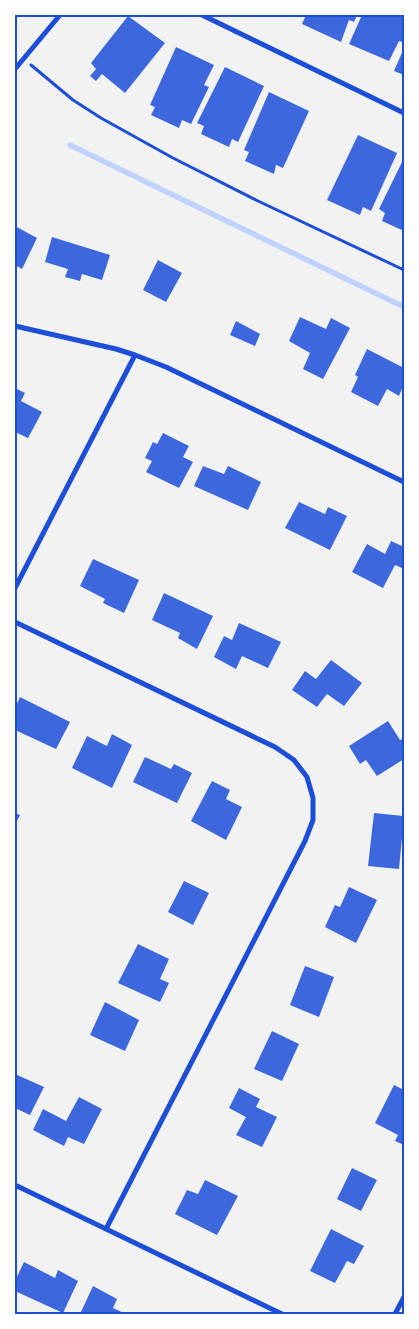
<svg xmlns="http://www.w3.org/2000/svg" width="419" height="1329" viewBox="0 0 419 1329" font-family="'Public Sans',sans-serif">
	<rect width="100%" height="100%" fill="#f2f2f2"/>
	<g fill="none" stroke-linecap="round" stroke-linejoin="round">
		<path stroke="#bfd3fe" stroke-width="5.5" d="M70,145L404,307"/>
	</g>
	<path fill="#3d67dc" d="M306,15H357L354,22L349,20L341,42L302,24Z
		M362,15H404V38L402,42L399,41L389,61L349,44Z
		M128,16L165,43L125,93L102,74L96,81L90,76L96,69L91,63Z
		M176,47L214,65L204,85L209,87L191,124L182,120L179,128L151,115L155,107L150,105Z
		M404,48V75L394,71Z
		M225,67L264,86L238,142L232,139L229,147L201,134L204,126L197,123Z
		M269,92L309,111L283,168L276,165L274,174L245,161L249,152L244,150Z
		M358,135L397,153L371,211L363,207L360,215L327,200Z
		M404,158V231L382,221L385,213L379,209Z
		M15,226L37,238L22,269L15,265Z
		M52,237L110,255L102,280L82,274L80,281L65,277L68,269L45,262Z
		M158,260L182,273L166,302L143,290Z
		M300,317L326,329L331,318L350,328L323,379L303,369L310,353L289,341Z
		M236,321L260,334L255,346L230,335Z
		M367,349L404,368V384L399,396L387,389L378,406L351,392L358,377L355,375Z
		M15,388L25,393L21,401L42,412L28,438L15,432Z
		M163,433L189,446L183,457L193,462L179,488L146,472L152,461L145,458L153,442L157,444Z
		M203,466L224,474L228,466L261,482L248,510L194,486Z
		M299,502L325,514L328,507L347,516L330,550L285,528Z
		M391,541L404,547V569L395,565L383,588L352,572L367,544L385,554Z
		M93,559L139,580L124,613L103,603L105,599L80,586Z
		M164,593L213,616L197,649L178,638L180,633L152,620Z
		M239,623L281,642L268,668L242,656L236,669L214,657L224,636L232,640Z
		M331,660L362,683L344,706L327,694L317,707L292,690L305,671L316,679Z
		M20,697L70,722L56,749L15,730V708Z
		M388,721L400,740L404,738V759L377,776L366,760L360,764L349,746Z
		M112,734L132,745L112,788L72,768L87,736L107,746Z
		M145,757L171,769L174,764L192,773L177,803L133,782Z
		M212,781L230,790L226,799L242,807L226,840L191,821Z
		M15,813L20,815L15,825Z
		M374,813L404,816L399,869L368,866Z
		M184,881L209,893L193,925L168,912Z
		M349,887L377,900L356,943L325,927L335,905L340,907Z
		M138,944L169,959L160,979L169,983L160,1002L118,983Z
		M305,966L334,977L319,1017L290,1005Z
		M105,1002L139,1020L125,1051L90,1035Z
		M272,1031L299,1044L282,1081L254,1069Z
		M15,1074L44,1087L30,1115L15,1108Z
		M394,1085L404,1090V1145L395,1141L398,1135L375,1123Z
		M239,1088L260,1099L256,1107L277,1117L262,1147L236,1135L246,1117L229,1108Z
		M79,1097L102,1109L84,1144L68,1137L64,1146L33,1130L43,1109L66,1121Z
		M352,1168L377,1180L361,1211L337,1199Z
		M205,1180L238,1196L217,1235L175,1214L187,1190L198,1194Z
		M331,1229L364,1246L354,1264L347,1261L335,1283L310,1271Z
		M24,1262L55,1278L58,1270L78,1281L63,1313L15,1291V1281Z
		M93,1286L117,1299L113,1308L126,1314H80Z"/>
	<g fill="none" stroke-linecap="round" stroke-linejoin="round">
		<path stroke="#1d4ed8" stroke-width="3" d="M31,65L73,100L101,118L173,158L258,201L404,270"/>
		<path stroke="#1d4ed8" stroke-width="5" d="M202,15L404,113
			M15,69L60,15
			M15,326L116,349L135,355L166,367L404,482
			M15,588L135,355
			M15,622L275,747L294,760L307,777L313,798V820L305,841L106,1229
			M15,1185L282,1314
			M395,1314L404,1297"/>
	</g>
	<rect width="419" height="1329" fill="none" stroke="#ffffff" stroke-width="32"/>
	<rect x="16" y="16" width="387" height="1297" fill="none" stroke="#1d4ed8" stroke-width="2"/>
</svg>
